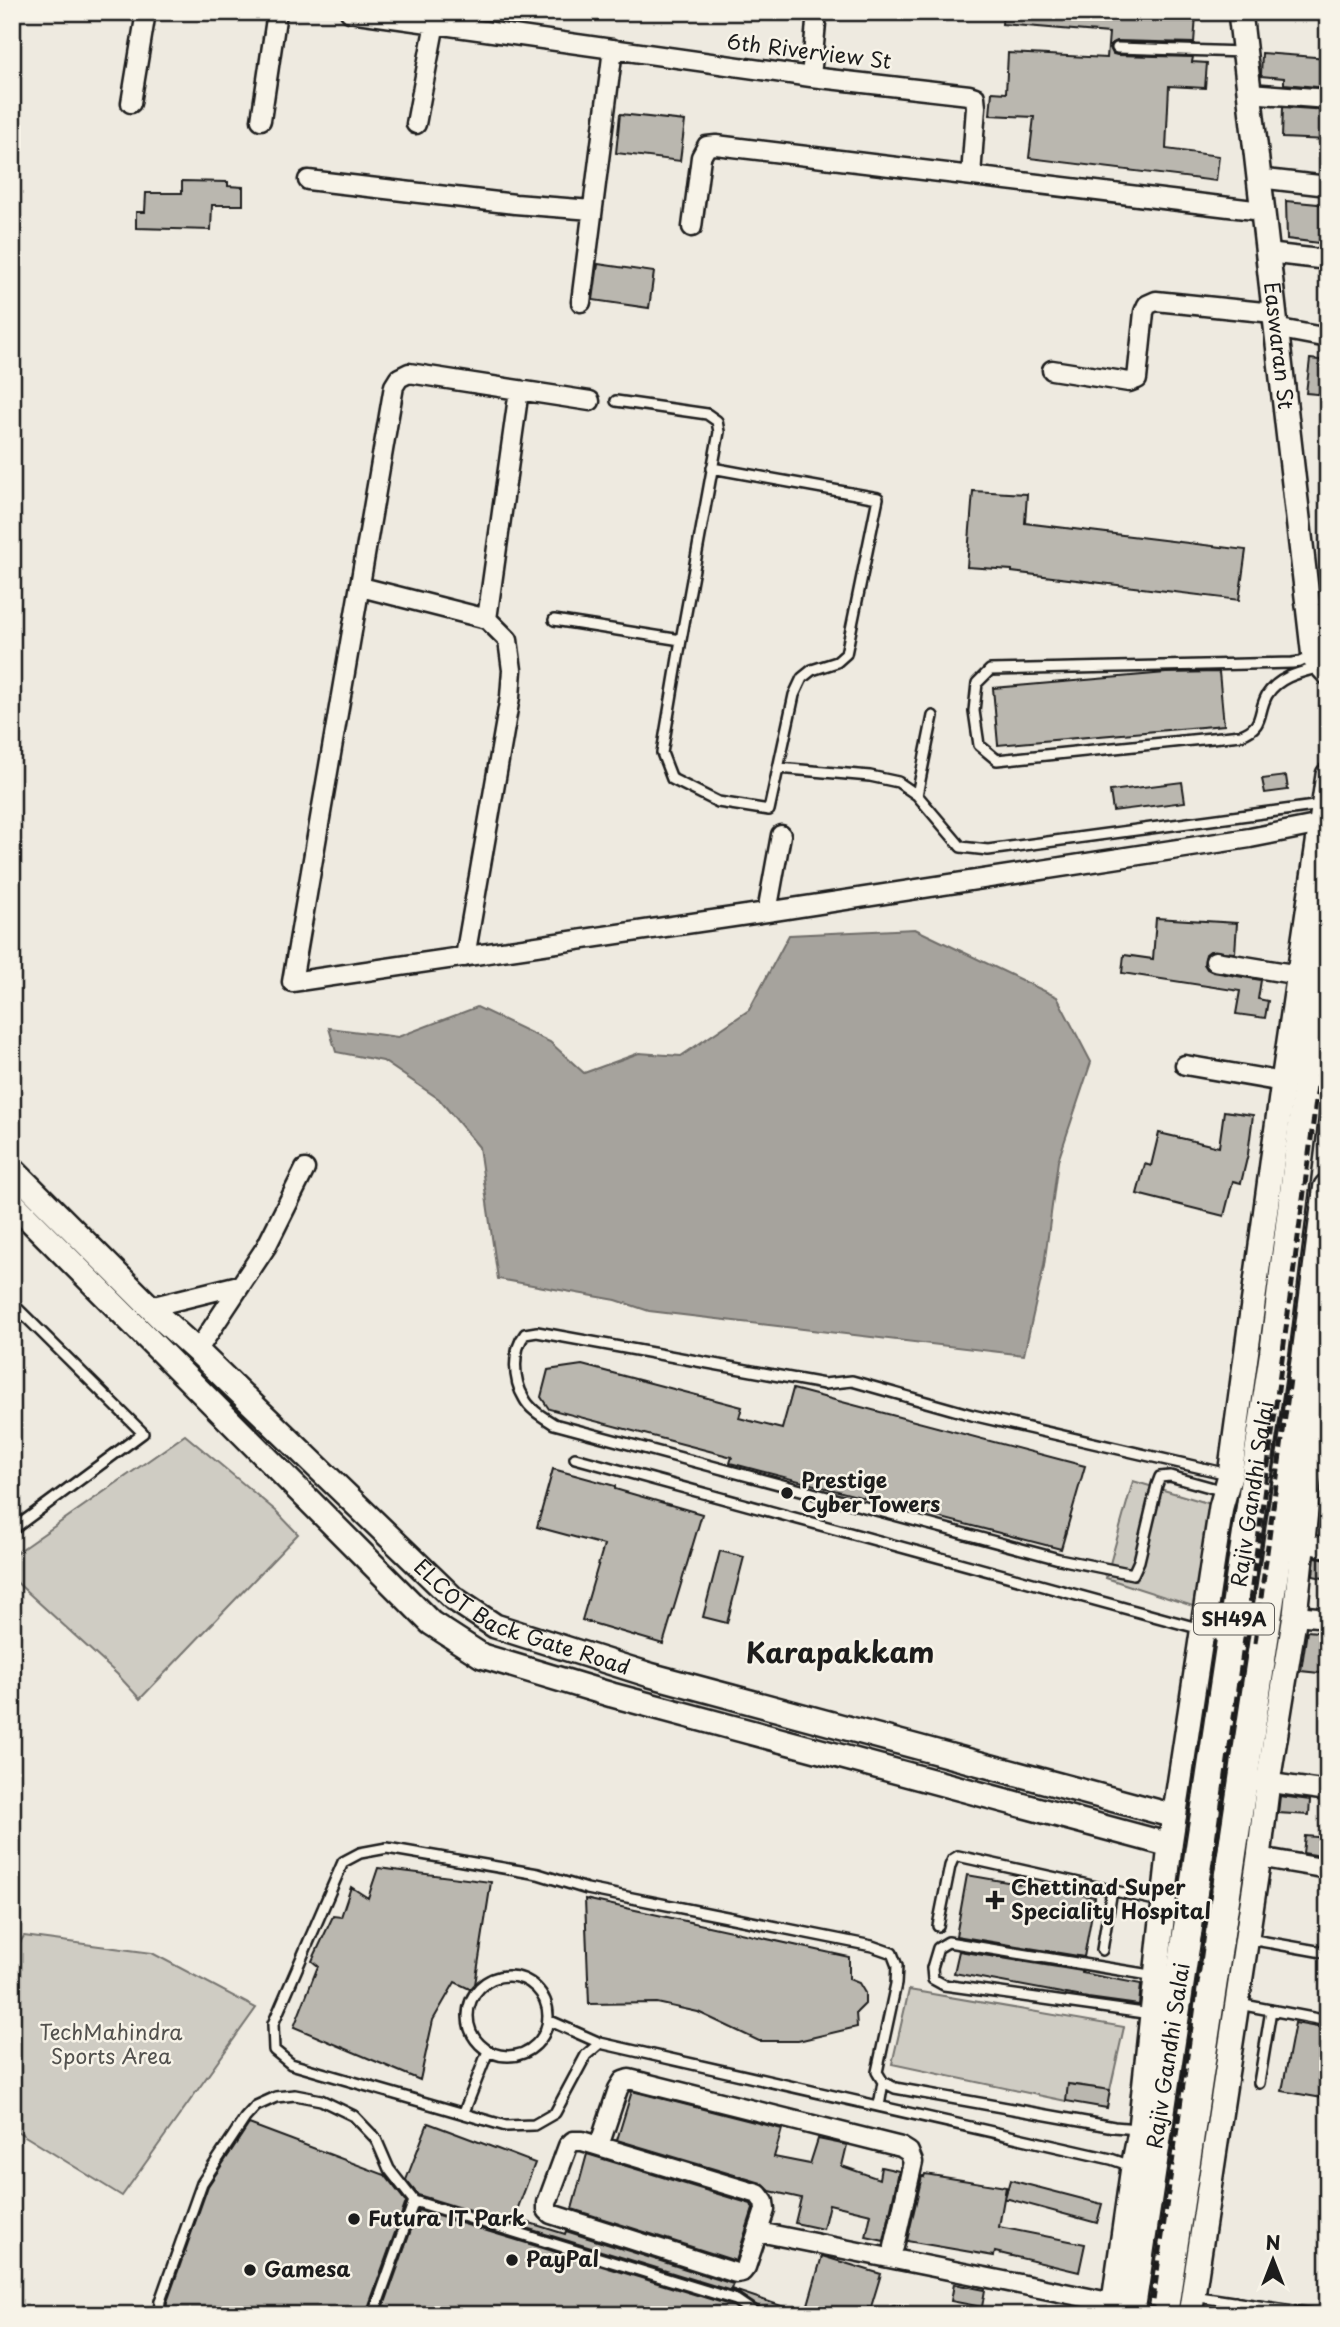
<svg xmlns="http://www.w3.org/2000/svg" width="1340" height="2327" viewBox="0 0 1340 2327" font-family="'Playpen Sans',sans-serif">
	<rect width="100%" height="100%" fill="#eeeae0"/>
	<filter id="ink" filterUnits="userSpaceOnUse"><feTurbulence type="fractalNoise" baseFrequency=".0143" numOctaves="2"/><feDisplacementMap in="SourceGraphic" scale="14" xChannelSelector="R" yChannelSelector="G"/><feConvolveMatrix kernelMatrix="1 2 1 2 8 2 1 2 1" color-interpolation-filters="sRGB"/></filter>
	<g filter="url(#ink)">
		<path fill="#cfccc3" stroke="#767470" stroke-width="2" d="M185,1435L276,1511L298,1534L140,1699L117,1674L12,1578V1556Z
			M1133,1481L1221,1507L1205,1610L1106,1578Z
			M24,1936L152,1953L256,2008L122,2196L12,2128V1955Z
			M909,1990L1124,2027L1110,2090L1069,2084L1066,2101L892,2064Z"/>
		<path fill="#a6a39d" stroke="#6f6d69" stroke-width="2" d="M915,929L1057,997L1091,1062L1058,1161L1044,1266L1024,1355L649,1311L616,1300L498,1279L479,1147L439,1099L383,1061L336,1052L329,1028L398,1037L477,1007L550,1042L584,1073L639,1053L681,1056L749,1010L789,935Z"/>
		<path fill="#bab7af" stroke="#1c1c1c" stroke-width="2" d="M1003,12H1169L1196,15L1194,43L1117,41L1111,44L1110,48L1113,54L1117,55L1193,57L1192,62L1207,63L1205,88L1169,86L1166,149L1219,156L1216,181L1029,158L1034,117L990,115L992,92L1006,93L1008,53L1107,58L1109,33L1002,24Z
			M1262,53L1328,58V88L1284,84V78L1261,76Z
			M1283,107L1328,110V140L1282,138Z
			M620,114L685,121L680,161L616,153Z
			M182,181L228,182V186L243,187V205H212L211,230L136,228V212H145L146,193H182Z
			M1286,201L1328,205V244L1287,239Z
			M598,264L654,272L649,308L593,300Z
			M1310,359L1328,361V395L1306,393Z
			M973,491L1027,494L1025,523L1246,550L1239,600L1012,572V570L967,567Z
			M1219,672L1224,725L998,745L993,688L1166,673Z
			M1286,776L1288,790L1265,793L1262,779Z
			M1182,782L1185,802L1113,811L1110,791Z
			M1156,918L1237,923L1235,953L1210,951L1206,954L1204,964L1207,969L1213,972L1261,980L1258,999L1268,1001L1265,1018L1236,1014L1240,991L1122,973L1124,955L1153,959Z
			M1224,1111L1253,1115L1248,1154L1241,1183L1233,1181L1224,1216L1137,1194L1145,1164L1151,1166L1159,1133L1219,1147Z
			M582,1365L742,1407L739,1418L782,1429L793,1389L1085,1466L1061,1549L730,1463L732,1457L549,1409L541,1397L548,1370Z
			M553,1469L615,1486V1489L702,1514L663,1644L582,1620L604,1545L537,1527Z
			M720,1551L744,1557L727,1623L703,1617Z
			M1315,1557L1328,1559V1579L1313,1576Z
			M1307,1631L1328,1633V1674L1301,1671Z
			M1280,1796L1310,1800L1309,1815L1278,1813Z
			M1305,1836L1328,1838V1857L1303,1853Z
			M378,1868L491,1882L474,1991L455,1982L433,2020L420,2080L294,2027L318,1966L312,1961L333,1916L341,1917L351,1887L368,1898Z
			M967,1875L1095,1897L1084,1957L956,1936Z
			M585,1899L849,1957V1979L859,1983L865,1993V2004L856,2013L857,2027L798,2041H759L698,2012L657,2003L589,2004Z
			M959,1951L1082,1971V1973L1141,1984L1139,2005L1088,1998L954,1973Z
			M1295,2023L1328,2029V2099L1282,2091Z
			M1068,2084L1110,2090L1107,2108L1066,2101Z
			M632,2091L782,2129L774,2157L810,2164L818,2139L847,2145L842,2166L879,2179L881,2167L899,2171L884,2241L866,2237L871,2214L829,2204L823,2229L795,2223L801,2198L770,2191L761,2183L617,2140Z
			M428,2123L535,2163L514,2218L565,2234L566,2231L733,2284L731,2289L799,2312L798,2315H765L762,2309L738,2293L418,2195L406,2180Z
			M249,2124L385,2175L406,2202L368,2308L370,2315H166L167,2302L208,2186Z
			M587,2154L751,2204L753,2209L736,2261L572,2209Z
			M925,2174L1006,2187L999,2227L1085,2244L1079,2272L995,2252L994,2256L907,2241L922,2176L924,2177Z
			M1010,2180L1102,2204L1097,2223L1005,2198Z
			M418,2210L733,2306L745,2315H396L394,2310L384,2306Z
			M822,2256L881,2274L871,2307L868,2306L867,2315H805Z
			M954,2284L985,2290L982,2307L951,2301Z"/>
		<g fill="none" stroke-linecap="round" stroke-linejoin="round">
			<g stroke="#1c1c1c" stroke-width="14">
				<path id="service" d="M1117,48L1244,52
					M616,401L707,414L717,421L719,432L681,640
					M554,620L681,640L662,753L672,779L718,802L769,810L794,695L802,678L812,670L837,662L846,654L878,498L712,468
					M1312,656L1300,662L1292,663L990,670L977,683L974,711L979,745L997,760L1241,735C1265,726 1257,713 1267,695C1279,676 1302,672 1321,667
					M778,768L870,776L898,782L917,795L961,847L988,850L1322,805
					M917,795L933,716
					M12,1303L143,1433L12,1530
					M575,1458L1201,1629L1228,1639
					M1224,1491L1170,1476L1160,1477L1157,1485L1139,1561L1133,1574L1059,1559L554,1424C543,1417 530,1410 524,1398C513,1380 512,1350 525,1334L537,1332L824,1384L852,1381L972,1415L1228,1474
					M938,1926L950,1866L953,1859L958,1856L1164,1902
					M1249,1939L1328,1953
					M1102,1950L1112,1890
					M468 2016a40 40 0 1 1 80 0a40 40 0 1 1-80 0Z
					M1239,2004L1328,2021
					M1151,2014L944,1985L933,1979L932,1968L938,1948L948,1942L1156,1976
					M548,2020L600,2043
					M1259,2083L1271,2010
					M879,2106L883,2082
					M464,2112L488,2051
					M1131,2166L1111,2159L600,2043L586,2055L555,2113L534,2125L506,2126L291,2064L274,2050L273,2024L343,1862L360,1853L387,1848L538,1874L587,1889L872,1946L892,1953L897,1966L896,1984L877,2072L883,2082L895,2088L1114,2127L1137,2129
					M1193,2296L1319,2315
					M896,2311L910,2315
					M159,2315L160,2301L202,2183L245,2118L256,2106L276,2097L295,2095L321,2100L354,2116L376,2139L389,2169L414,2201
					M389,2315L375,2310L414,2201L736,2300L758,2315
					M1233,2315L1235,2302"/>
			</g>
			<g stroke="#1c1c1c" stroke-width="23">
				<path id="minor" d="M350,12L811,77L969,95L975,97L976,107L971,176
					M811,77L817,12
					M1249,93L1328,99
					M131,103L146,12
					M261,120L277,12
					M416,124L437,12
					M1258,178L1328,186
					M308,180L515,204L592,210
					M692,227L701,157L707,146L716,145L1262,211
					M1267,253L1328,260
					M581,302L613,49
					M1275,328L1328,338
					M1052,370L1129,382L1137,379L1144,312L1147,305L1156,301L1273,313
					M590,401L409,373L399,378L394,386L292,982L767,912L1250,838L1321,824
					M361,587L487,619
					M767,912L781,835
					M465,957L510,697L512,670L508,640L487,619L519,390
					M1215,961L1299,975
					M1185,1065L1283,1082
					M150,1307L239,1285
					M197,1351L266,1247L305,1169
					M1303,1543L1328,1548
					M1295,1615L1328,1618
					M1257,1781L1328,1791
					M1259,1857L1328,1869
					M573,2141H582L758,2194L764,2202L765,2210L746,2267L742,2272L736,2273L551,2214L547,2210V2203L568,2146Z
					M599,2146L618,2089L623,2081L629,2079L901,2147L909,2152L913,2162L894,2247
					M759,2232L1114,2303"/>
			</g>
			<g stroke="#1c1c1c" stroke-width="28">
				<g id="tertiary">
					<path id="s1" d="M1240,12L1314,658L1328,673"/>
					<path id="s2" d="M12,1169L163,1320L197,1351L453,1598L495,1626L650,1675L1174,1816"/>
					<path d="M12,1202L431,1623L482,1656L612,1695L1170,1845"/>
					<path d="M1112,2315L1133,2167L1139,2137L1170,1845L1221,1507L1230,1475L1283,1082L1328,775"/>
					<path d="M1190,2315L1259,1857L1268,1782L1295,1615L1312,1454L1328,1357"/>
				</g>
			</g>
			<g stroke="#1c1c1c" stroke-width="33">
				<g id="primary">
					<path id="s3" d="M1130,2315L1274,1353L1328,921"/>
					<path d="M1163,2315L1306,1358L1328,1188"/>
				</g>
			</g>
			<use href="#service" stroke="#f7f3e8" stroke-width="9"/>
			<use href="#minor" stroke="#f7f3e8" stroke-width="18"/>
			<use href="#tertiary" stroke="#f7f3e8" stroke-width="23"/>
			<use href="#primary" stroke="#f7f3e8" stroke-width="28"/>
			<path stroke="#1c1c1c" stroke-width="5" stroke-dasharray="10 5" stroke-linecap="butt" d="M1255,1643L1290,1379
				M1151,2315L1247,1624L1328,1010"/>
		</g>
	</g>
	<g fill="#1c1c1c" stroke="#f7f3e8" stroke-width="2.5">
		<circle cx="787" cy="1493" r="7"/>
		<path d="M991.5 1889.5h7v7h7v7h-7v7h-7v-7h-7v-7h7z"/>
		<circle cx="354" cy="2219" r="7"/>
		<circle cx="512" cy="2260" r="7"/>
		<circle cx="250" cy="2270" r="7"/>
	</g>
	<g text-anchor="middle" stroke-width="5" stroke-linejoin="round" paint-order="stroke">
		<rect fill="#f7f3e8" stroke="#5e5c59" stroke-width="2" x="1194" y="1603.5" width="80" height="31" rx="5"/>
		<g font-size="19" font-weight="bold" fill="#1c1c1c">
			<text x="1234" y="1626">SH49A</text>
		</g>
		<g font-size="21" fill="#1c1c1c" stroke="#f7f3e8">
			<text transform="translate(809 52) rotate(7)" y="7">6th Riverview St</text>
			<text dy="7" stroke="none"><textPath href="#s1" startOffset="336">Easwaran St</textPath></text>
			<text dy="7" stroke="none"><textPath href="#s3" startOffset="830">Rajiv Gandhi Salai</textPath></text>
			<text dy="7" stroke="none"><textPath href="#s2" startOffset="686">ELCOT Back Gate Road</textPath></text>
			<text dy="7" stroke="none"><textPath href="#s3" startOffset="262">Rajiv Gandhi Salai</textPath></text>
		</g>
		<g font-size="21" font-weight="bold" fill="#1c1c1c" stroke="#f7f3e8" text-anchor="start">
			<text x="801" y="1488">Prestige<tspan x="801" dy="24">Cyber Towers</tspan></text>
			<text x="1011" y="1895">Chettinad Super<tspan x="1011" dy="24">Speciality Hospital</tspan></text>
			<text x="368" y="2226">Futura IT Park</text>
			<text x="526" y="2267">PayPal</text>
			<text x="264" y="2277">Gamesa</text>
		</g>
		<g font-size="21" fill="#52514e" stroke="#f7f3e8">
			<text x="111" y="2040">TechMahindra<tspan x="111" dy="24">Sports Area</tspan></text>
		</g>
		<g font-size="28" font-weight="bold" fill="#1c1c1c" stroke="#f7f3e8">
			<text x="840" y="1663">Karapakkam</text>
		</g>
	</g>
	<rect width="1340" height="2327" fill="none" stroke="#f7f3e8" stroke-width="42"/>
	<rect x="21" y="21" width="1298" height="2285" fill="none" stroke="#1c1c1c" stroke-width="2.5" filter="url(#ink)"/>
	<g transform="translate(1273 2260)" stroke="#f7f3e8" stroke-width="5" paint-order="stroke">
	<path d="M0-5L12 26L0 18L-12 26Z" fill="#1c1c1c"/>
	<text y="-10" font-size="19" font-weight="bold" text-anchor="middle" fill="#1c1c1c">N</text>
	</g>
</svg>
